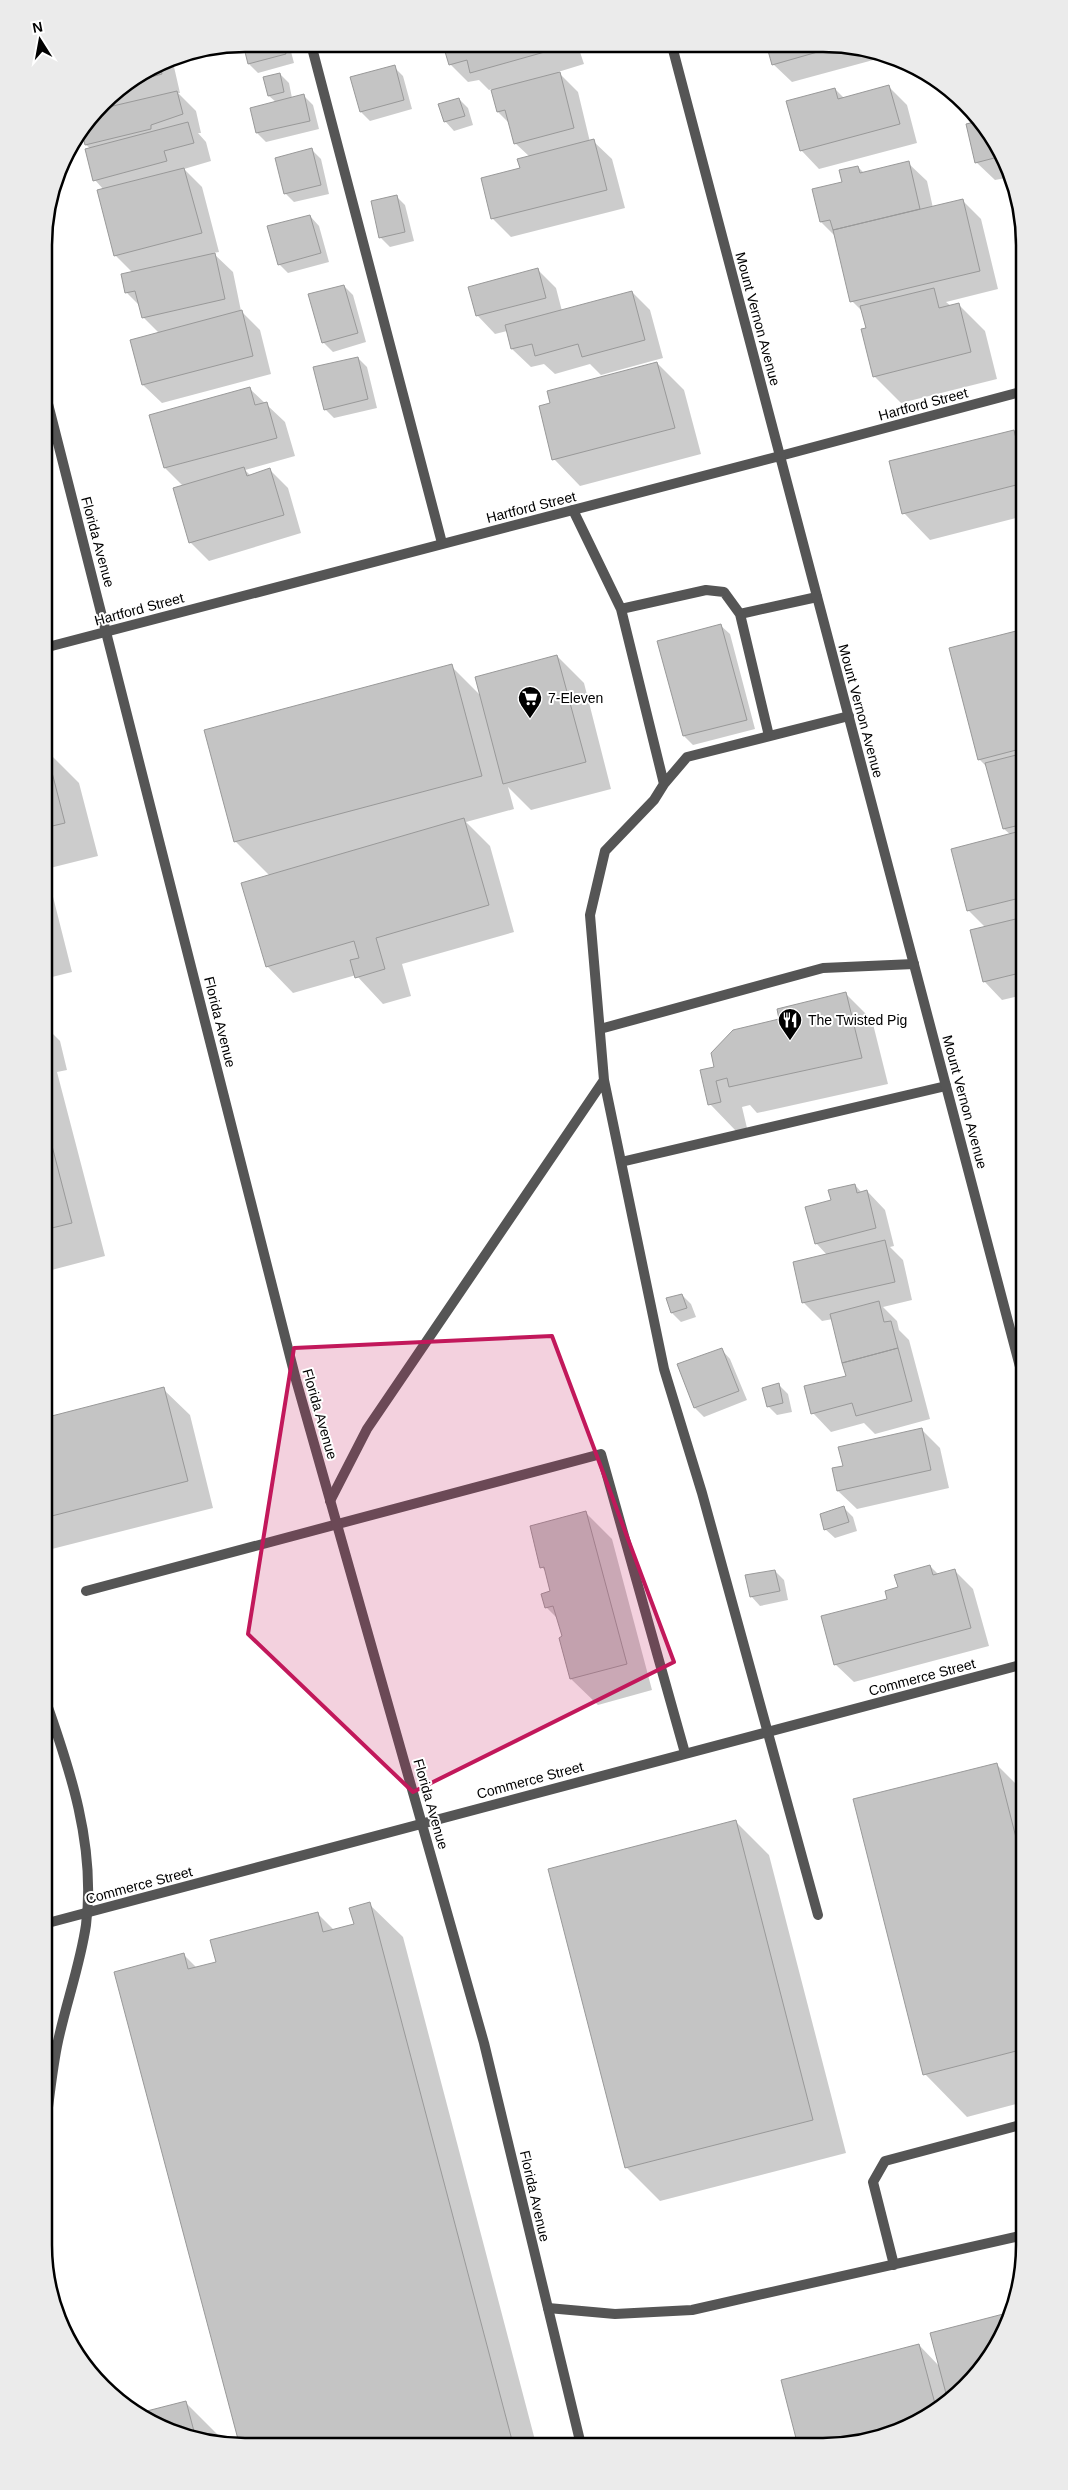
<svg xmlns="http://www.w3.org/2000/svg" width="1068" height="2490" viewBox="0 0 1068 2490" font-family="Helvetica,sans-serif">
	<rect width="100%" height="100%" fill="#fff"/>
	<path fill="#0003" d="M244,44H289L294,63L258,73L249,64Z
		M445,45L578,46L584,64L558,72L578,92L590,142L593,141L612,159L625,208L511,237L493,219L483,178L522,169L530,157L515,143L510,124L498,112L492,89L489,90L479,80L468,82L450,64Z
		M769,47L862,48L888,56L792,82L773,64Z
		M172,58L180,93H178L196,111L201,133H198L206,142L211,161L184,169L202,187L219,252L213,253L233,272L241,311L260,330L271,374L162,403L143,385L159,333L143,317L140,306L127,293L132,272L115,255L104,190L95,180L91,149L86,145L83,132L112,94Z
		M394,67L403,76L412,109L370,121L361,112Z
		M280,74L289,83L292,98L304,96L313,105L319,129L266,142L257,133L276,102L269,96Z
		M889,87L907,105L917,143L819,169L801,150L835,89L845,99Z
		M459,99L468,108L473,125L454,131L445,121Z
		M980,122L997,145L1011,177L995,180L976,162L968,125Z
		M312,150L321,159L329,194L294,202L285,193Z
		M908,163L927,181L933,208L963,201L981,219L998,289L946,302L951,306L959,305L985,331L997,379L901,403L874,376L863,312L852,301L836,237L821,222L843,183L858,167L864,173Z
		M396,196L405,205L414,241L390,247L381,238Z
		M310,216L319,226L329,262L288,273L279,264Z
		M537,269L556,288L562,311L632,292L650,310L663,358L601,375L590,364L555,374L544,364L531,367L512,349L507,331L495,334L477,315Z
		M344,286L353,295L366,342L333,352L323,342Z
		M358,358L367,367L377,408L334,418L325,409Z
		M657,363L684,390L701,454L580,486L554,459Z
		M250,389L285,422L295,456L245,470L251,476L270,470L288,488L301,533L209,561L190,542L183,486L165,468Z
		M1013,432L1024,442V516L930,540L904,513Z
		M720,625L730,634L755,729L693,745L684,736Z
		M1024,630V995L1002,1000L984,981L986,928L968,910L1011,835L1004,829L988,768L979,759L951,649Z
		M557,656L584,683L611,789L531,810L508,787L514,809L466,822L490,846L514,932L402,964L411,996L383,1004L356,975L293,993L267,966L270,876L235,841L451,666L481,696Z
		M46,750L79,783L98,856L46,869L72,972L44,979V751Z
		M845,993L872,1020L888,1084L757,1113L750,1105L742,1107L747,1128L736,1131L710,1104L715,1068L780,1020Z
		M44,1025L60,1041L67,1070L57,1072L105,1256L44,1272Z
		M855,1185L862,1193L867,1191L885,1210L894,1246L890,1247L903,1260L912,1300L883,1307L897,1321L899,1330L909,1340L930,1419L875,1434L864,1423L831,1432L813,1413L848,1377L833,1319L822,1321L804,1303L794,1262L827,1255L816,1243L832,1201Z
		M682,1295L691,1304L696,1317L681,1322L672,1313L668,1299Z
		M721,1349L730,1359L747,1400L704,1417L695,1408Z
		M779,1385L788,1394L792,1412L777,1415L768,1406Z
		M163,1389L190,1415L213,1508L48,1550L44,1546V1419Z
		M922,1430L940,1448L949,1488L857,1509L838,1491L844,1466Z
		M844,1508L853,1517L857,1531L835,1538L825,1529Z
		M586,1513L612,1539L652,1690L598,1705L571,1679L559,1620L546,1607L552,1592L546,1572L542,1567Z
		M930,1566L939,1575L955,1571L973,1589L989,1646L854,1682L835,1664L899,1588Z
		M775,1571L784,1580L788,1600L760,1606L751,1596Z
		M996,1764L1024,1792V2102L967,2117L925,2074Z
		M736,1822L769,1855L846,2153L660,2201L627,2168L550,1870Z
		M369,1904L403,1937L536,2444L240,2443L184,1955L197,1968L217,1963L318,1914L335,1931L355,1925Z
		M1011,2314L1009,2322L974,2377L935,2412L875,2439L823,2446H800L783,2381L919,2345L940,2367L932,2334Z
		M186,2403L219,2436L221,2443L206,2442L156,2425L140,2414Z"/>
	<path fill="#c4c4c4" stroke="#999" d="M243,44H283L286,54L248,64Z
		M443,45L566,46L470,73L467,60L449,65Z
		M767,47H835L772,65Z
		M160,64L162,74L132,82Z
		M395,65L404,100L360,112L350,77Z
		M560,72L574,128L514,144L505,110L497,112L491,90Z
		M280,73L284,92L268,96L263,77Z
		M889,85L900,124L800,151L786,101L835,88L838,99Z
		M177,91L183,114L151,125V129L85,145L82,133L100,109Z
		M304,94L310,121L256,133L250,108Z
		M459,98L465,116L444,122L438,104Z
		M979,121L997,145L1002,156L975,163L966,124Z
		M188,122L194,143L164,151L167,161L93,181L85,149Z
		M594,139L607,190L491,219L481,178L520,168L517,159Z
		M312,148L321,185L284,194L275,158Z
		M909,161L920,209L833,230L830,220L820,222L812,189L842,182L839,170L858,166L860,173Z
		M184,168L202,233L114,256L97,190Z
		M397,195L405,232L379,238L371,201Z
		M963,199L980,271L850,302L833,230Z
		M310,215L321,253L278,265L267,226Z
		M215,253L225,299L142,318L135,291L125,293L121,274Z
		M538,268L546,298L476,316L468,287Z
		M344,285L358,333L322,343L308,294Z
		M934,288L939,308L959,303L971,352L873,377L861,329L866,328L860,306Z
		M632,291L645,340L582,357L578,344L535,356L532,344L511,349L505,325Z
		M242,310L253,356L142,385L130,340Z
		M358,357L368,399L324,410L313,367Z
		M657,362L675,428L552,460L539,406L550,403L547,391Z
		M250,387L255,405L267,402L277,438L164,468L149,415Z
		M1014,430L1024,473V483L902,514L889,461Z
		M244,467L247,476L270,468L284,515L189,543L173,488Z
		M721,624L747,720L683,736L657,641Z
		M1024,629V748L978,760L949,648Z
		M557,655L586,762L503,784L475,677Z
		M452,664L482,776L234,842L204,730Z
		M44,749H46L65,823L44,828Z
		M1024,753V824L1003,829L985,763Z
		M464,818L489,905L376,938L385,969L355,978L350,960L359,958L354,941L266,967L241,883Z
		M1024,830V869L1020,870L1024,897L967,911L951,849Z
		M1024,917V972L983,982L970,930Z
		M846,992L862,1058L729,1087L727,1078L716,1081L721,1102L708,1105L700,1070L714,1067L711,1053L733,1030L779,1019L777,1009Z
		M44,1115L72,1223L44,1230Z
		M855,1184L857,1193L867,1190L876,1228L815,1244L805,1207L831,1200L828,1190Z
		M885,1240L895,1282L802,1303L793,1262Z
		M682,1294L687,1308L671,1313L666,1298Z
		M879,1301L884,1322L891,1321L898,1348L842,1363L830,1314Z
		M722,1348L739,1391L694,1408L677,1364Z
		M898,1348L912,1401L856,1416L852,1403L811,1414L804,1386L846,1376L842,1363Z
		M779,1383L783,1403L767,1407L762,1388Z
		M164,1387L188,1481L44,1518V1418Z
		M922,1428L931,1470L837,1491L832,1468L843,1466L838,1447Z
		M844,1506L849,1522L824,1530L820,1514Z
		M586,1511L627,1664L570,1679L559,1638L562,1636L553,1606L545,1608L541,1594L550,1591L544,1567L540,1568L530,1526Z
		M930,1565L933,1575L955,1569L971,1628L834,1665L821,1616L887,1599L885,1591L898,1587L894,1575Z
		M775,1570L780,1591L750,1597L745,1575Z
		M997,1763L1024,1869V2049L923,2075L853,1799Z
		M736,1820L813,2120L625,2168L548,1869Z
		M370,1902L513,2444L239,2443L114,1972L184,1953L188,1969L216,1962L210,1940L318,1912L323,1932L354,1924L349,1908Z
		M1011,2312L1009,2322L974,2377L948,2401L930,2333Z
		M919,2344L937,2411L935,2412L875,2439L823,2446H798L781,2380Z
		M186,2401L196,2439L156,2425L139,2413Z"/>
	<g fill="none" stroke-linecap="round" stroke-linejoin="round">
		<path stroke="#555" stroke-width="10" d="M311,44L442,543
			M573,510L621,609L664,784
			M621,609L706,590L724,592L740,614
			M769,736L740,614L817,597
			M600,1029L823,968L914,964
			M621,1162L946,1086
			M330,1501L367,1429L604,1080
			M86,1591L601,1454L685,1753
			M818,1915L702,1493L664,1369L604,1080L590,915L605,851L654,800L664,784L687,757L849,716
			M44,2140C48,2109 51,2077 57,2046C65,2006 80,1966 86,1925C96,1846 70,1769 44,1696
			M894,2265L873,2182L885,2161L1024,2124
			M548,2308L615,2314L692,2310L1024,2235"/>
		<path stroke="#555" stroke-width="10" d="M44,388L296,1380L484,2043L581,2445
			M780,456L1024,391
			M44,1924L1024,1664"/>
		<path stroke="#555" stroke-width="10" d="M672,46L1024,1382
			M44,648L780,456"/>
	</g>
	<path fill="#c2185b" fill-opacity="0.2" stroke="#c2185b" stroke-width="4" stroke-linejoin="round" d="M552,1336L674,1662L413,1792L248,1634L294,1348Z"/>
	<defs>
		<g id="supermarket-pin" transform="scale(1.25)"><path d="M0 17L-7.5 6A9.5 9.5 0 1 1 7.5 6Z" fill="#000" stroke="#fff"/><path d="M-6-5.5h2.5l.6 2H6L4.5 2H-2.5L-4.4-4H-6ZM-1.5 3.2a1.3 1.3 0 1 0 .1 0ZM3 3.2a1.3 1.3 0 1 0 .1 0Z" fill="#fff"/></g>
		<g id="restaurant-pin" transform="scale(1.25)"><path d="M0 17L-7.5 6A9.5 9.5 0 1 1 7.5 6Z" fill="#000" stroke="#fff"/><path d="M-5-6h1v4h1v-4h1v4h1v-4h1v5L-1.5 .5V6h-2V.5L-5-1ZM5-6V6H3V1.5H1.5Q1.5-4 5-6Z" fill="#fff"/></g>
	</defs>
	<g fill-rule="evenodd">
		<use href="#supermarket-pin" x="530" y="698"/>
		<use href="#restaurant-pin" x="790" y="1020"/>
	</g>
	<g text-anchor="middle" stroke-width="4" stroke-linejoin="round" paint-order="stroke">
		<g font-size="14" fill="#000" stroke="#fff">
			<text transform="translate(758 319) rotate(75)" y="5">Mount Vernon Avenue</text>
			<text transform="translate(923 404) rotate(-15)" y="5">Hartford Street</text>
			<text transform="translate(531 507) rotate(-14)" y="5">Hartford Street</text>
			<text transform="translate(98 542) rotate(75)" y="5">Florida Avenue</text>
			<text transform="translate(139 609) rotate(-15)" y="5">Hartford Street</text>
			<text transform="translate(861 711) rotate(75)" y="5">Mount Vernon Avenue</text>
			<text transform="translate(220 1022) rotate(76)" y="5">Florida Avenue</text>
			<text transform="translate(965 1102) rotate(75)" y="5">Mount Vernon Avenue</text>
			<text transform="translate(320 1414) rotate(74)" y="5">Florida Avenue</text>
			<text transform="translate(922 1677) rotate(-15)" y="5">Commerce Street</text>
			<text transform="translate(530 1780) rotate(-15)" y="5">Commerce Street</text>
			<text transform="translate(431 1804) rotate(74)" y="5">Florida Avenue</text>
			<text transform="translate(139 1885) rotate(-15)" y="5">Commerce Street</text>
			<text transform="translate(535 2196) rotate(77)" y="5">Florida Avenue</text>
		</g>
		<g font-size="14" fill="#000" stroke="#fff" text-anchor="start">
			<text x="548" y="703">7-Eleven</text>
			<text x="808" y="1025">The Twisted Pig</text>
		</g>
	</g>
	<path d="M0 0H1068V2490H0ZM245 52H823A193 193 0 0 1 1016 245V2245A193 193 0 0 1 823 2438H245A193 193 0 0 1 52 2245V245A193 193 0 0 1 245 52Z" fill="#ebebeb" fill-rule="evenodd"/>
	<path fill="none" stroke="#000" stroke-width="2.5" d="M245 52H823A193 193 0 0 1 1016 245V2245A193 193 0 0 1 823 2438H245A193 193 0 0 1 52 2245V245A193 193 0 0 1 245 52Z"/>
	<g transform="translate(40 40) rotate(349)" stroke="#ffffff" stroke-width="4" paint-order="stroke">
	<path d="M0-4L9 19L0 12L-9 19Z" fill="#000000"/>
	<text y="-8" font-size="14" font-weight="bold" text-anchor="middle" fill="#000000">N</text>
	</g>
</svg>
